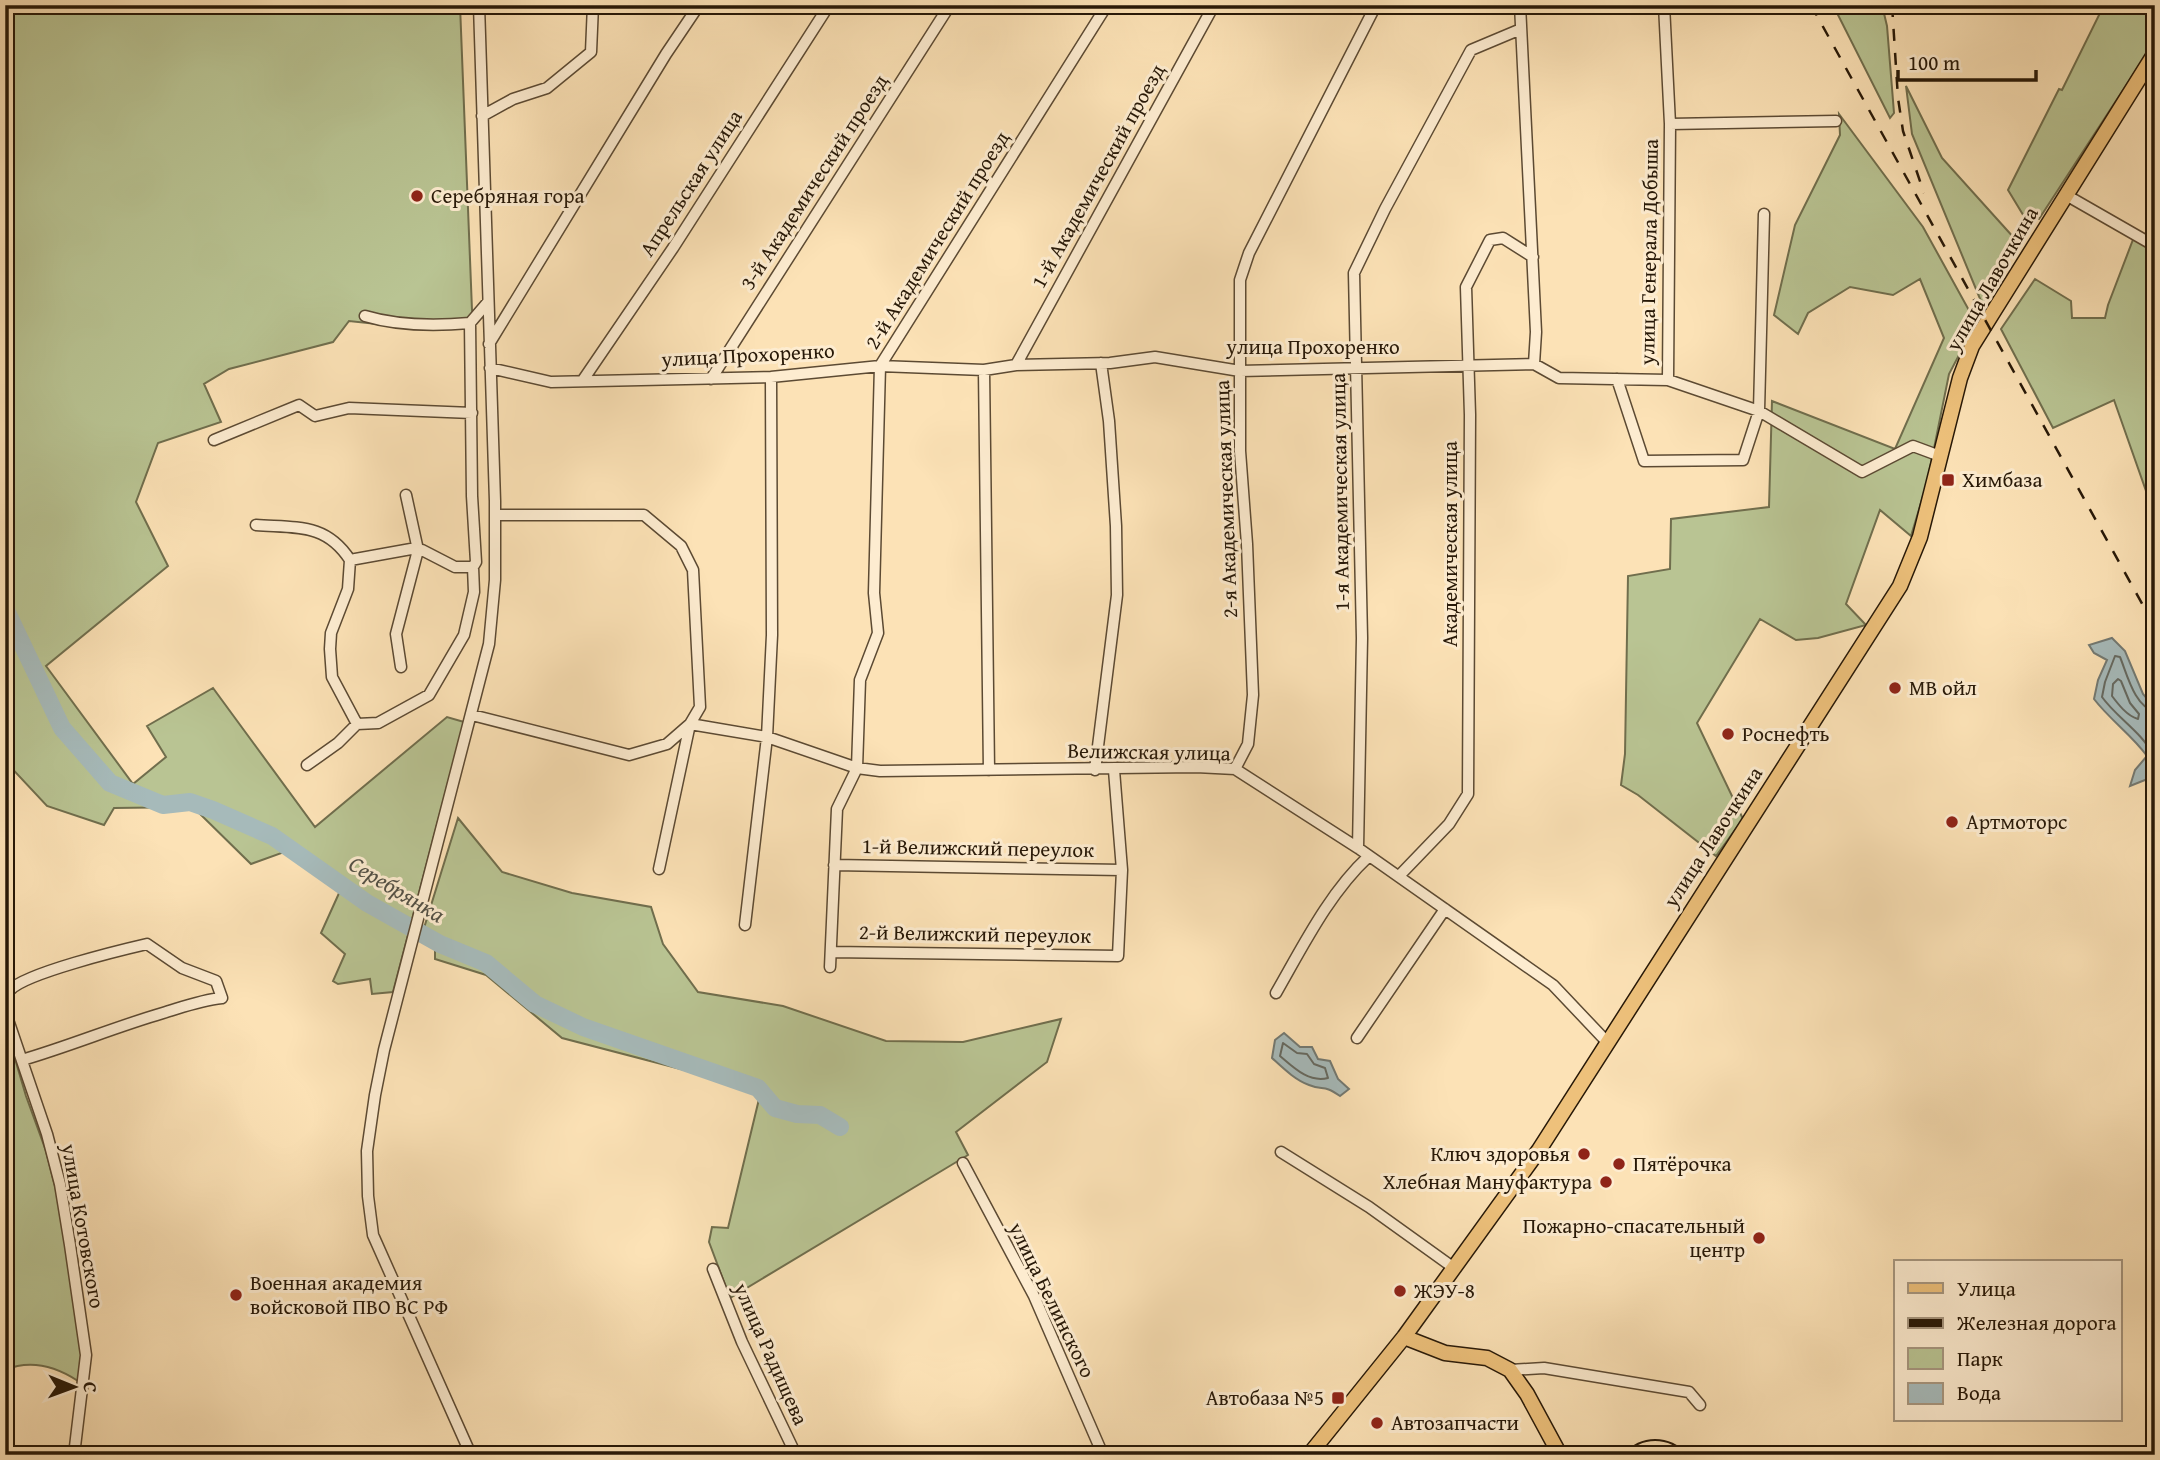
<svg xmlns="http://www.w3.org/2000/svg" width="2160" height="1460" viewBox="0 0 2160 1460" font-family="'Gentium Book Plus',serif">
	<rect width="100%" height="100%" fill="#fce2b6"/>
	<filter id="stains"><feTurbulence type="fractalNoise" baseFrequency=".00286" numOctaves="4"/><feColorMatrix values="0 0 0 0 .2 0 0 0 0 .09 0 0 0 0 .02 0 0 0 .5 -.17"/></filter>
	<radialGradient id="worn" r=".72"><stop offset=".6" stop-color="#630" stop-opacity="0"/><stop offset="1" stop-color="#630" stop-opacity=".3"/></radialGradient>
	<path fill="#b9c493" stroke="#706e4d" stroke-width="2" d="M5,5H460L472,310L475,328L405,327L349,321L333,342L229,369L204,384L221,422L158,443L136,502L168,566L46,666L133,784L166,757L147,726L213,688L315,827L447,717L464,722L393,992L372,994L370,979L338,984L333,981L345,954L321,933L340,891L284,852L251,864L193,807L114,808L104,825L47,806L5,761Z
		M1833,5H1882L1887,26L1894,113L1890,118Z
		M2107,5H2155V41L2039,219L2025,218L2008,190L2059,89L2062,90L2100,13Z
		M1906,86L1942,158L2015,239L1983,306L1912,134Z
		M1839,114L1923,227L1976,323L1949,374L1927,483L1911,536L1880,510L1846,604L1866,625L1818,638L1796,640L1760,619L1697,723L1743,819L1716,856L1638,795L1621,785L1625,754L1628,576L1670,569L1671,519L1769,507L1772,401L1895,449L1944,338L1920,279L1893,295L1850,287L1808,313L1798,334L1774,315L1795,225L1840,135Z
		M2134,237L2155,251V503L2151,505L2114,400L2053,428L2001,329L2035,279L2071,301L2072,318H2105L2108,305Z
		M458,818L502,872L572,893L651,907L663,944L698,992L783,1006L886,1041L963,1042L1061,1019L1047,1062L956,1132L968,1155L730,1298L709,1242L712,1227L728,1228L759,1099L742,1085L562,1038L486,975L435,959V947L420,941Z
		M5,1025L26,1096L46,1151L60,1206L82,1356L78,1381C55,1366 31,1359 5,1370Z"/>
	<path fill="#a6baba" stroke="#737972" stroke-width="2" d="M2112,638L2125,651L2143,694L2155,708V776L2130,786L2135,770L2147,756C2132,735 2110,720 2094,699L2098,680L2107,660L2094,653L2089,645Z
		M1284,1033L1300,1047H1312L1318,1059L1330,1061L1338,1079L1349,1089L1340,1096C1323,1084 1324,1091 1309,1085C1295,1080 1283,1068 1272,1058L1275,1040Z"/>
	<g fill="none" stroke-linecap="round" stroke-linejoin="round">
		<path stroke="#666960" stroke-width="2" d="M2118,679L2121,681L2130,703L2139,714L2138,719C2127,716 2118,704 2112,696L2113,684Z
			M2155,711C2135,708 2127,674 2120,657L2115,656L2105,682L2102,697C2117,718 2142,732 2153,755L2149,767L2155,769
			M1283,1043L1297,1053L1307,1054L1314,1064L1325,1068L1328,1078C1309,1083 1294,1068 1280,1056Z"/>
		<path stroke="#a6baba" stroke-width="18" d="M5,608L62,728L110,783L163,805L190,802L213,810L272,836L367,903L440,944L486,963L535,1004L583,1027L758,1088L775,1108L797,1114L820,1115L840,1127"/>
		<g stroke="#5c4a33" stroke-width="13">
			<path id="minor" d="M1520,5L1536,332L1534,364
				M1664,5L1670,124L1668,380
				M482,116L513,99L547,88L591,52L593,5
				M1670,124L1836,121
				M2066,195L2155,246
				M365,316C398,326 435,326 470,323L488,302
				M489,344L666,54L699,5
				M1016,365L1214,5
				M490,368L551,382L771,377L880,366L984,370L1016,365L1110,363L1155,357L1240,371L1534,364L1559,378L1668,380L1759,411L1862,472L1913,446L1940,456
				M984,370L989,770
				M711,379L950,5
				M1617,379L1644,461L1743,460L1759,411L1764,214
				M583,380L673,248L829,5
				M214,440L299,405L315,416L349,408L472,413
				M495,515H644L681,546L693,570L700,707L690,724L659,869
				M256,525C297,528 326,523 350,560L411,549L422,550L455,567H473L476,562L472,496L470,323
				M350,560L348,589L331,633L330,649L332,677L357,724L378,723L429,695L464,635L474,592L473,567
				M401,667L396,634L418,550L406,495
				M472,715L629,755L667,744L690,724L767,737L857,768L880,771L1196,767L1235,769L1358,848L1553,985L1607,1042
				M307,765L338,743L357,724
				M1235,769L1248,744L1253,695L1247,544L1240,451V280L1249,253L1376,5
				M1095,770L1117,595L1116,526L1109,421L1101,363
				M1358,848L1362,638L1354,273L1385,209L1471,50L1521,29
				M834,865L1122,870
				M1399,876L1449,824L1468,794L1470,415L1466,287L1490,240L1503,238L1533,257
				M745,925L767,737L772,635L771,377
				M831,952L1118,956L1122,870L1114,770
				M830,967L837,809L857,768L860,680L878,633L874,593L880,366L1107,5
				M1276,993C1303,946 1329,893 1369,856
				M5,1000C6,999 9,991 10,990C26,973 121,950 147,944L182,968L216,981L222,998C201,1000 183,1007 163,1013C115,1027 70,1046 22,1060
				M5,1011L47,1134L60,1184L70,1245L86,1355L74,1455
				M1357,1038L1445,909
				M1281,1152L1369,1207L1454,1268
				M963,1163L1034,1296L1103,1455
				M713,1269L742,1342L796,1455
				M1510,1370L1544,1368L1689,1392L1700,1405
				M471,1455L373,1235L368,1196L367,1151L375,1095L384,1050L489,644L495,580V501L479,5"/>
		</g>
		<g stroke="#271807" stroke-width="17">
			<path id="major" d="M1404,1337L1445,1353L1487,1358L1510,1370L1527,1394L1560,1455
				M1309,1455L1404,1337L1539,1150L1900,586L1920,537L1960,378L1972,346L2155,53"/>
		</g>
		<use href="#minor" stroke="#fdecd0" stroke-width="10"/>
		<use href="#major" stroke="#eec17b" stroke-width="14"/>
		<path stroke="#271807" stroke-width="2" d="M1624,1455C1641,1435 1669,1435 1687,1455"/>
		<path stroke="#271807" stroke-width="2.5" stroke-dasharray="12 12" stroke-linecap="butt" d="M1811,5L2155,627
			M1892,5L1898,98L1903,131L1924,193"/>
	</g>
	<g fill="#8f2418" stroke="#fdecd0" stroke-width="2.5">
		<circle cx="417" cy="196" r="7"/>
		<rect x="1941" y="473" width="14" height="14" rx="3.5"/>
		<circle cx="1895" cy="688" r="7"/>
		<circle cx="1728" cy="734" r="7"/>
		<circle cx="1952" cy="822" r="7"/>
		<circle cx="1584" cy="1154" r="7"/>
		<circle cx="1619" cy="1164" r="7"/>
		<circle cx="1606" cy="1182" r="7"/>
		<circle cx="1759" cy="1238" r="7"/>
		<circle cx="1400" cy="1291" r="7"/>
		<circle cx="236" cy="1295" r="7"/>
		<rect x="1331" y="1391" width="14" height="14" rx="3.5"/>
		<circle cx="1377" cy="1423" r="7"/>
	</g>
	<g text-anchor="middle" stroke-width="6" stroke-linejoin="round" paint-order="stroke">
		<g font-size="21" fill="#271807" stroke="#fdecd0">
			<text transform="translate(1098 176) rotate(-61)" y="7">1-й Академический проезд</text>
			<text transform="translate(814 182) rotate(-57)" y="7">3-й Академический проезд</text>
			<text transform="translate(691 183) rotate(-57)" y="7">Апрельская улица</text>
			<text transform="translate(937 240) rotate(-58)" y="7">2-й Академический проезд</text>
			<text transform="translate(1649 252) rotate(-89)" y="7">улица Генерала Добыша</text>
			<text transform="translate(1992 279) rotate(-60)" y="7">улица Лавочкина</text>
			<text x="1313" y="354">улица Прохоренко</text>
			<text transform="translate(748 355) rotate(-3)" y="7">улица Прохоренко</text>
			<text transform="translate(1340 492) rotate(-91)" y="7">1-я Академическая улица</text>
			<text transform="translate(1226 499) rotate(-92)" y="7">2-я Академическая улица</text>
			<text transform="translate(1450 544) rotate(-90)" y="7">Академическая улица</text>
			<text transform="translate(1149 752) rotate(1)" y="7">Велижская улица</text>
			<text transform="translate(1713 837) rotate(-57)" y="7">улица Лавочкина</text>
			<text transform="translate(978 848) rotate(1)" y="7">1-й Велижский переулок</text>
			<text transform="translate(975 934) rotate(1)" y="7">2-й Велижский переулок</text>
			<text transform="translate(83 1226) rotate(80)" y="7">улица Котовского</text>
			<text transform="translate(1052 1300) rotate(64)" y="7">улица Белинского</text>
			<text transform="translate(771 1354) rotate(66)" y="7">улица Радищева</text>
		</g>
		<g font-size="21" fill="#271807" stroke="#fdecd0" text-anchor="start">
			<text x="431" y="203">Серебряная гора</text>
			<text x="1962" y="487">Химбаза</text>
			<text x="1909" y="695">МВ ойл</text>
			<text x="1742" y="741">Роснефть</text>
			<text x="1966" y="829">Артмоторс</text>
			<text x="1570" y="1161" text-anchor="end">Ключ здоровья</text>
			<text x="1633" y="1171">Пятёрочка</text>
			<text x="1592" y="1189" text-anchor="end">Хлебная Мануфактура</text>
			<text x="1745" y="1233" text-anchor="end">Пожарно-спасательный<tspan x="1745" dy="24">центр</tspan></text>
			<text x="250" y="1290">Военная академия<tspan x="250" dy="24">войсковой ПВО ВС РФ</tspan></text>
			<text x="1414" y="1298">ЖЭУ-8</text>
			<text x="1324" y="1405" text-anchor="end">Автобаза №5</text>
			<text x="1391" y="1430">Автозапчасти</text>
		</g>
		<g font-size="23" font-style="italic" fill="#535146" stroke="#fdecd0">
			<text transform="translate(397 889) rotate(31)" y="8">Серебрянка</text>
		</g>
	</g>
	<rect width="2160" height="1460" fill="none" stroke="#fce2b6" stroke-width="28"/>
	<rect x="7" y="7" width="2146" height="1446" fill="none" stroke="#271807" stroke-width="3.5"/>
	<rect x="14" y="14" width="2132" height="1432" fill="none" stroke="#271807" stroke-width="2"/>
	<rect x="1894" y="1260" width="228" height="161" fill="#fdecd0" stroke="#a79780" stroke-width="2"/>
	<rect x="1908" y="1283" width="35" height="10" fill="#eec17b" stroke="#a79780" stroke-width="2"/>
	<text x="1957" y="1296" font-size="21" fill="#271807">Улица</text>
	<rect x="1908" y="1318" width="35" height="10" fill="#271807" stroke="#a79780" stroke-width="2"/>
	<text x="1957" y="1330" font-size="21" fill="#271807">Железная дорога</text>
	<rect x="1908" y="1348" width="35" height="21" fill="#b9c493" stroke="#a79780" stroke-width="2"/>
	<text x="1957" y="1366" font-size="21" fill="#271807">Парк</text>
	<rect x="1908" y="1383" width="35" height="21" fill="#a6baba" stroke="#a79780" stroke-width="2"/>
	<text x="1957" y="1400" font-size="21" fill="#271807">Вода</text>
	<g transform="translate(74 1387) rotate(91)" stroke="#fdecd0" stroke-width="5" paint-order="stroke">
	<path d="M0-5L12 26L0 18L-12 26Z" fill="#271807"/>
	<text y="-10" font-size="19" font-weight="bold" text-anchor="middle" fill="#271807">С</text>
	</g>
	<path d="M1898 70v10h138v-10" fill="none" stroke="#271807" stroke-width="3.5"/>
	<text x="1908" y="70" font-size="21" fill="#271807" stroke="#fdecd0" stroke-width="5" paint-order="stroke">100 m</text>
	<rect width="100%" height="100%" filter="url(#stains)"/>
	<rect width="100%" height="100%" fill="url(#worn)"/>
</svg>
